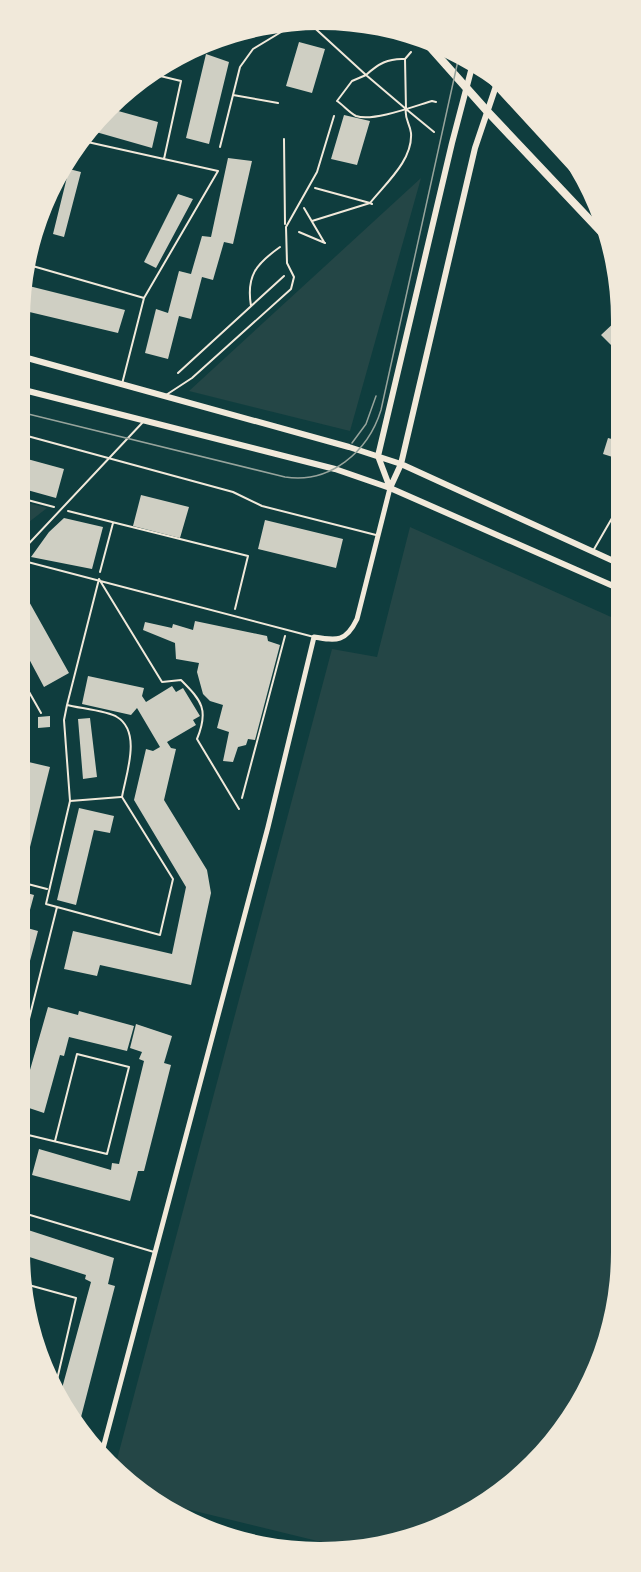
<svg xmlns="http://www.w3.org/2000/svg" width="641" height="1572" viewBox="0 0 641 1572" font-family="Spectral,serif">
	<rect width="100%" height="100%" fill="#0f3d3e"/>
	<path fill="#244646" d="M421,178L350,431L189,391Z
		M20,501L47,508L20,529Z
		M410,527L620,621L621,1251L606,1348L559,1435L471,1512L379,1547L346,1548L158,1502L115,1467L332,649L377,657Z"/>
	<path fill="#cfcfc3" d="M299,42L325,49L312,93L286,86Z
		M206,54L229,62L209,144L186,138Z
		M111,109L158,122L152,148L89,130L94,122Z
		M344,115L370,121L357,165L331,159Z
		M228,158L252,161L233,244L224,242L213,280L202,277L191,319L179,316L168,359L145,353L156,309L168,313L179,271L191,274L202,236L211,237Z
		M69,169L81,172L64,237L53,234Z
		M178,194L193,199L156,268L144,262Z
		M25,285L125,310L118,333L21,310Z
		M619,318V353L601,335Z
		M608,438L619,441V459L603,454Z
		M20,457L64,469L56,498L20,488Z
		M141,495L189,507L180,538L133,526Z
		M64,518L103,527L92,569L31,557L49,532Z
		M265,520L343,539L336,568L258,549Z
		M20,592L27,598L69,673L44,687L20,642Z
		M195,621L267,636L268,641L280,645L255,740L248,739L246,745L238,747L233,762L223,761L229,732L217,728L223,705L210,701L203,694L197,672L199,663L176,659L175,643L143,630L145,622L172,628L173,624L193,630Z
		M88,676L144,688L142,696L146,702L172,686L176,692L183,688L200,716L193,720L196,725L167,742L171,748L176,749L164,800L207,870L211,893L191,985L100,965L97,976L64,969L73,931L172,954L186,887L134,800L146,749L153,751L160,747L137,708L131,715L82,704Z
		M50,716V727L38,728V717Z
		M90,718L97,777L83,779L78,719Z
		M20,760L50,767L24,871L20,869Z
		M79,808L114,816L110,833L94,830L76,905L57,900Z
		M20,891L34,895L27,921L20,919Z
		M20,926L38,931L20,998Z
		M48,1007L78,1015L79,1011L134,1026L127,1051L69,1037L64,1056L60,1055L44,1113L20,1105Z
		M136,1024L172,1036L164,1063L171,1065L144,1171H138L130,1201L32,1175L39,1149L111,1170L112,1163L119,1164L144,1061L139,1059L142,1052L130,1048Z
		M22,1228L114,1258L108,1284L115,1286L80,1421L77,1420L61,1392L91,1282L85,1279L86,1275L20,1254Z"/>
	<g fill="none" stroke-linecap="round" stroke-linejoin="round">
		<path stroke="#f1e9da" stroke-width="2" d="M307,21L366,75C378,64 388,58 405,59L411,52
			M405,59L406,109
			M406,109L366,75L352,81L337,101C343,105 350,113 356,116C373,122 415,106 432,101L436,102
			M315,188L370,203
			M372,204L370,203C386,183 413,160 411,133C410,124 404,118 406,109L434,132
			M304,208L324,242
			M312,221L370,203
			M299,232L325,243
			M251,306C246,276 256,264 280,247
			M178,373L284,276
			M20,498L54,507
			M68,511L248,556L235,609
			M100,572L113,523
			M242,798L285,636"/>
		<path stroke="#f1e9da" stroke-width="2" d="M156,75L181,81L164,159
			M278,103L233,95L240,67L253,49L301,20
			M284,139L285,224
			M83,141L218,171L144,298L122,384
			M220,147L233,95
			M29,265L144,298
			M166,395L192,378L291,289L294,277L287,263L286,227L317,172L334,116
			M20,434L233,492L262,506L376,535
			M593,551L619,506
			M20,553L143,422
			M20,560L314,637
			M99,579L162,682L181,680C202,701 209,710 197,739L239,809
			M20,676L41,713
			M67,705C78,708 108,711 117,717C142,732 126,774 122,797L173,879L160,935L46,904L70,801L64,720L67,705L99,579
			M70,801L121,797
			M20,882L47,889
			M20,1017L28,1019
			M20,1055L57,907
			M20,1133L107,1154L129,1067L77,1054L55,1141
			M20,1212L154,1252
			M25,1284L76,1298L56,1384"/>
		<path stroke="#f1e9da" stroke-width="5" d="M101,1456L268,827L314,637C337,641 346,642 357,619L390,488
			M226,1531L290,1550"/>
		<path stroke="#f1e9da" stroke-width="6" d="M20,356L349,447L401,464L620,564
			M20,389L335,469L390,488L620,589
			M390,488L378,456L452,143L473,63
			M390,488L401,464L475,148L496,86"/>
		<path stroke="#f1e9da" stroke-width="8" d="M422,38L487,111L606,237
			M479,66L591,188"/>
		<path stroke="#97a49c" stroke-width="1.5" d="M20,412L285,477C330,484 368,452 381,410L459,56
			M352,443L366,424L376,396"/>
	</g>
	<path d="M0 0H641V1572H0ZM320 30H321A290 290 0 0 1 611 320V1252A290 290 0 0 1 321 1542H320A290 290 0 0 1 30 1252V320A290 290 0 0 1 320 30Z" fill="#f1e9da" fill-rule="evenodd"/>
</svg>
